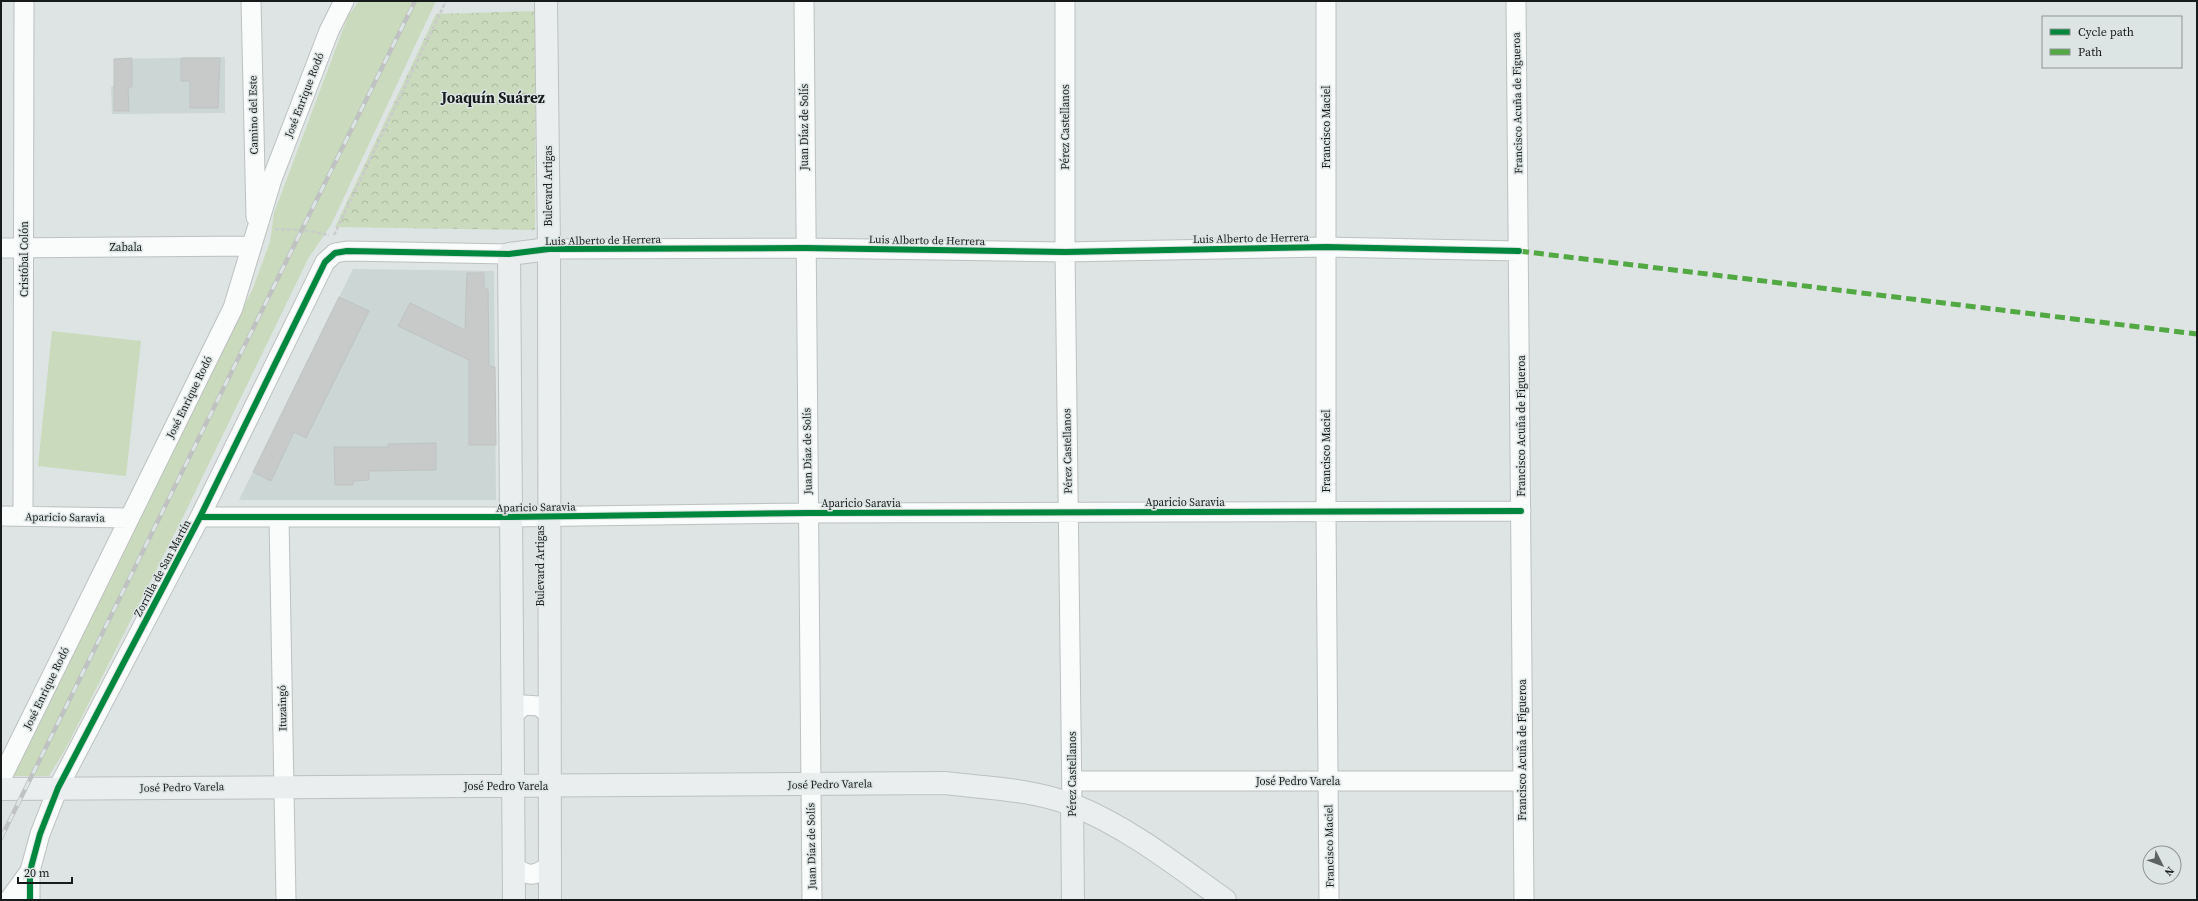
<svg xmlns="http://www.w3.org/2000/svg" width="2198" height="901" viewBox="0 0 2198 901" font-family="'Source Serif 4',serif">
	<defs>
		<pattern id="park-crowns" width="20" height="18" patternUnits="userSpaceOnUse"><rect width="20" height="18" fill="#c9dbbc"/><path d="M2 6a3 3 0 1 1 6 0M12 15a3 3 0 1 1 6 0" fill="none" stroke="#acbba1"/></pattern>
	</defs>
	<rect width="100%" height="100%" fill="#dee3e3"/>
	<path fill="#ccd6d5" d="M225,57V113L112,114L111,87L114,86V59Z
		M353,269L494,271L496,500H239Z"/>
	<path fill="#c9dbbc" d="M359,1H436L331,225L308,259L184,515L66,748L49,776H15L13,774L253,288L270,242L274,213L348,16Z
		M52,331L141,341L126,476L38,466Z"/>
	<path fill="url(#park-crowns)" d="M536,11L535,230L335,227L436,14Z"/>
	<path fill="#c7cac9" stroke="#c0c3c3" d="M132,58V87H128L129,111H114V59Z
		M181,58H220L218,108H190V81H181Z
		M467,273H484V289H488L489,366L495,367L496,445H469V360L398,326L410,303L465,330Z
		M339,297L369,311L306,438L294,432L271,481L253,472Z
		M436,443V470L369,471V480L353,481V485H335L334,447H388V444Z"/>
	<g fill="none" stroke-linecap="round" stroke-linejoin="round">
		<g stroke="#bdc1c0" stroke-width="21">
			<path id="street" d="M251,1L256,217
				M804,1L812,900
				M1065,1V252L1072,805
				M1326,1V512L1329,900
				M1516,1L1524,900
				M1,248L251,246
				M549,249L805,248L1065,252L1326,247L1519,251
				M1,516L129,518
				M23,516L24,1
				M200,517H510L808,513L1521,511
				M279,517L286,900
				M514,714L524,705L539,706L550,715
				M1,779L233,308L272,179L329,31L344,1
				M1073,781H1522
				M513,866C528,877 534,877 549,866
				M9,900L30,871
				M30,900V871L40,834L58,788L200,517L325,262L335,253L347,251L509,254"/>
		</g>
		<g stroke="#bdc1c0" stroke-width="24">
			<path id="secondary" d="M546,1L549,249L550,900
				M1,789L944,783C986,788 1032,789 1073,805C1128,827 1177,866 1225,900
				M1072,805L1073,900
				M514,900L509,254L549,249"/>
		</g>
		<path stroke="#cacbcb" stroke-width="2.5" stroke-dasharray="4 2" stroke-linecap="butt" d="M275,229L303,230L329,235
			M334,235L446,1"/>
		<use href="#street" stroke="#fafbfb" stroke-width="19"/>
		<use href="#secondary" stroke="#eaeeee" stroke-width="22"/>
		<g stroke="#c0c1c1" stroke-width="4.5">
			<path id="rail" d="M1,838L415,1"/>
		</g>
		<use href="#rail" stroke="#dde4e4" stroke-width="3" stroke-dasharray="9" stroke-linecap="butt"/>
		<path stroke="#52a943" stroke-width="5" stroke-dasharray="10 5" stroke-linecap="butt" d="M1519,251L2197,334"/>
		<g stroke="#dde4e4" stroke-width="8">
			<path id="cycleway" d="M200,517H510L808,513L1521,511
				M30,900V871L40,834L58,788L200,517L325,262L335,253L347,251L509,254L549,249L805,248L1065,252L1326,247L1519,251"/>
		</g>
		<use href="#cycleway" stroke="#00873e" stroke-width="6"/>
	</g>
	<g text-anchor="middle" stroke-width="3" stroke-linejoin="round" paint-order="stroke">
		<g font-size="11" fill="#181b1b" stroke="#dde4e4">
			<text transform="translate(304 95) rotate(-69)" y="4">José Enrique Rodó</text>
			<text transform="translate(1517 103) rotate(-91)" y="4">Francisco Acuña de Figueroa</text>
			<text transform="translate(253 115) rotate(-91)" y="4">Camino del Este</text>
			<text transform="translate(804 127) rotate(-90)" y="4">Juan Díaz de Solís</text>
			<text transform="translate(1065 127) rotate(-90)" y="4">Pérez Castellanos</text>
			<text transform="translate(1326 127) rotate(-90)" y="4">Francisco Maciel</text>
			<text transform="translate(548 186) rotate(-90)" y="4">Bulevard Artigas</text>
			<text transform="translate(1251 238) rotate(-1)" y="4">Luis Alberto de Herrera</text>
			<text transform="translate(603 240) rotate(-1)" y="4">Luis Alberto de Herrera</text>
			<text transform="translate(927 240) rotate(1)" y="4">Luis Alberto de Herrera</text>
			<text x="126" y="251">Zabala</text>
			<text transform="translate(24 259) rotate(-90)" y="4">Cristóbal Colón</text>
			<text transform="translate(189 397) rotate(-64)" y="4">José Enrique Rodó</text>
			<text transform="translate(1521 426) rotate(-90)" y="4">Francisco Acuña de Figueroa</text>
			<text transform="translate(807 451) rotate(-91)" y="4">Juan Díaz de Solís</text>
			<text transform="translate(1067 451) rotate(-91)" y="4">Pérez Castellanos</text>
			<text transform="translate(1326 451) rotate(-90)" y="4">Francisco Maciel</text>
			<text x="1185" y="506">Aparicio Saravia</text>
			<text x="861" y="507">Aparicio Saravia</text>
			<text transform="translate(536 507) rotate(-1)" y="4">Aparicio Saravia</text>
			<text transform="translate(65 517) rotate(1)" y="4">Aparicio Saravia</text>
			<text transform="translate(540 566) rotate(-90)" y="4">Bulevard Artigas</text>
			<text transform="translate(162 568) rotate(-62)" y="4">Zorrilla de San Martín</text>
			<text transform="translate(46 688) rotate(-64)" y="4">José Enrique Rodó</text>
			<text transform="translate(282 708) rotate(-91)" y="4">Ituzaingó</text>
			<text transform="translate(1522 750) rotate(-90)" y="4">Francisco Acuña de Figueroa</text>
			<text transform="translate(1072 774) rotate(-90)" y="4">Pérez Castellanos</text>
			<text x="1298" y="785">José Pedro Varela</text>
			<text transform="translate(830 784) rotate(-1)" y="4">José Pedro Varela</text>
			<text x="506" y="790">José Pedro Varela</text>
			<text transform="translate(182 787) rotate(-1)" y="4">José Pedro Varela</text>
			<text transform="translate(811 846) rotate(-91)" y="4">Juan Díaz de Solís</text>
			<text transform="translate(1329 846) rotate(-91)" y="4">Francisco Maciel</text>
		</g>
		<g font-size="15" font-weight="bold" fill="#181b1b" stroke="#dde4e4">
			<text x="493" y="103">Joaquín Suárez</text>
		</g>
	</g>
	<rect width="2198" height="901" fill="none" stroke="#181b1b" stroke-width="4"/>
	<rect x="2042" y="16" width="140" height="52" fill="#dde4e4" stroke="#8e9494"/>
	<rect x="2050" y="29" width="20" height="6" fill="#00873e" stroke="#8e9494"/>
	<text x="2078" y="36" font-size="12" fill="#181b1b">Cycle path</text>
	<rect x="2050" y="49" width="20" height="6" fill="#52a943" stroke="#8e9494"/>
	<text x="2078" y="56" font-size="12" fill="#181b1b">Path</text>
	<g transform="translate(2162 865) rotate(132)"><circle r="19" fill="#dde4e4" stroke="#8e9494"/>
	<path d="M0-3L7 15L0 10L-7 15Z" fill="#5d6161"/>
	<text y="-6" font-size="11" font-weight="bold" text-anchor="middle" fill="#181b1b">N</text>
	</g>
	<path d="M18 877v6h54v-6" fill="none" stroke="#181b1b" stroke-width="2"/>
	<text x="24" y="877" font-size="12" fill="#181b1b" stroke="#dde4e4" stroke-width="3" paint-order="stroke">20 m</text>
</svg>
